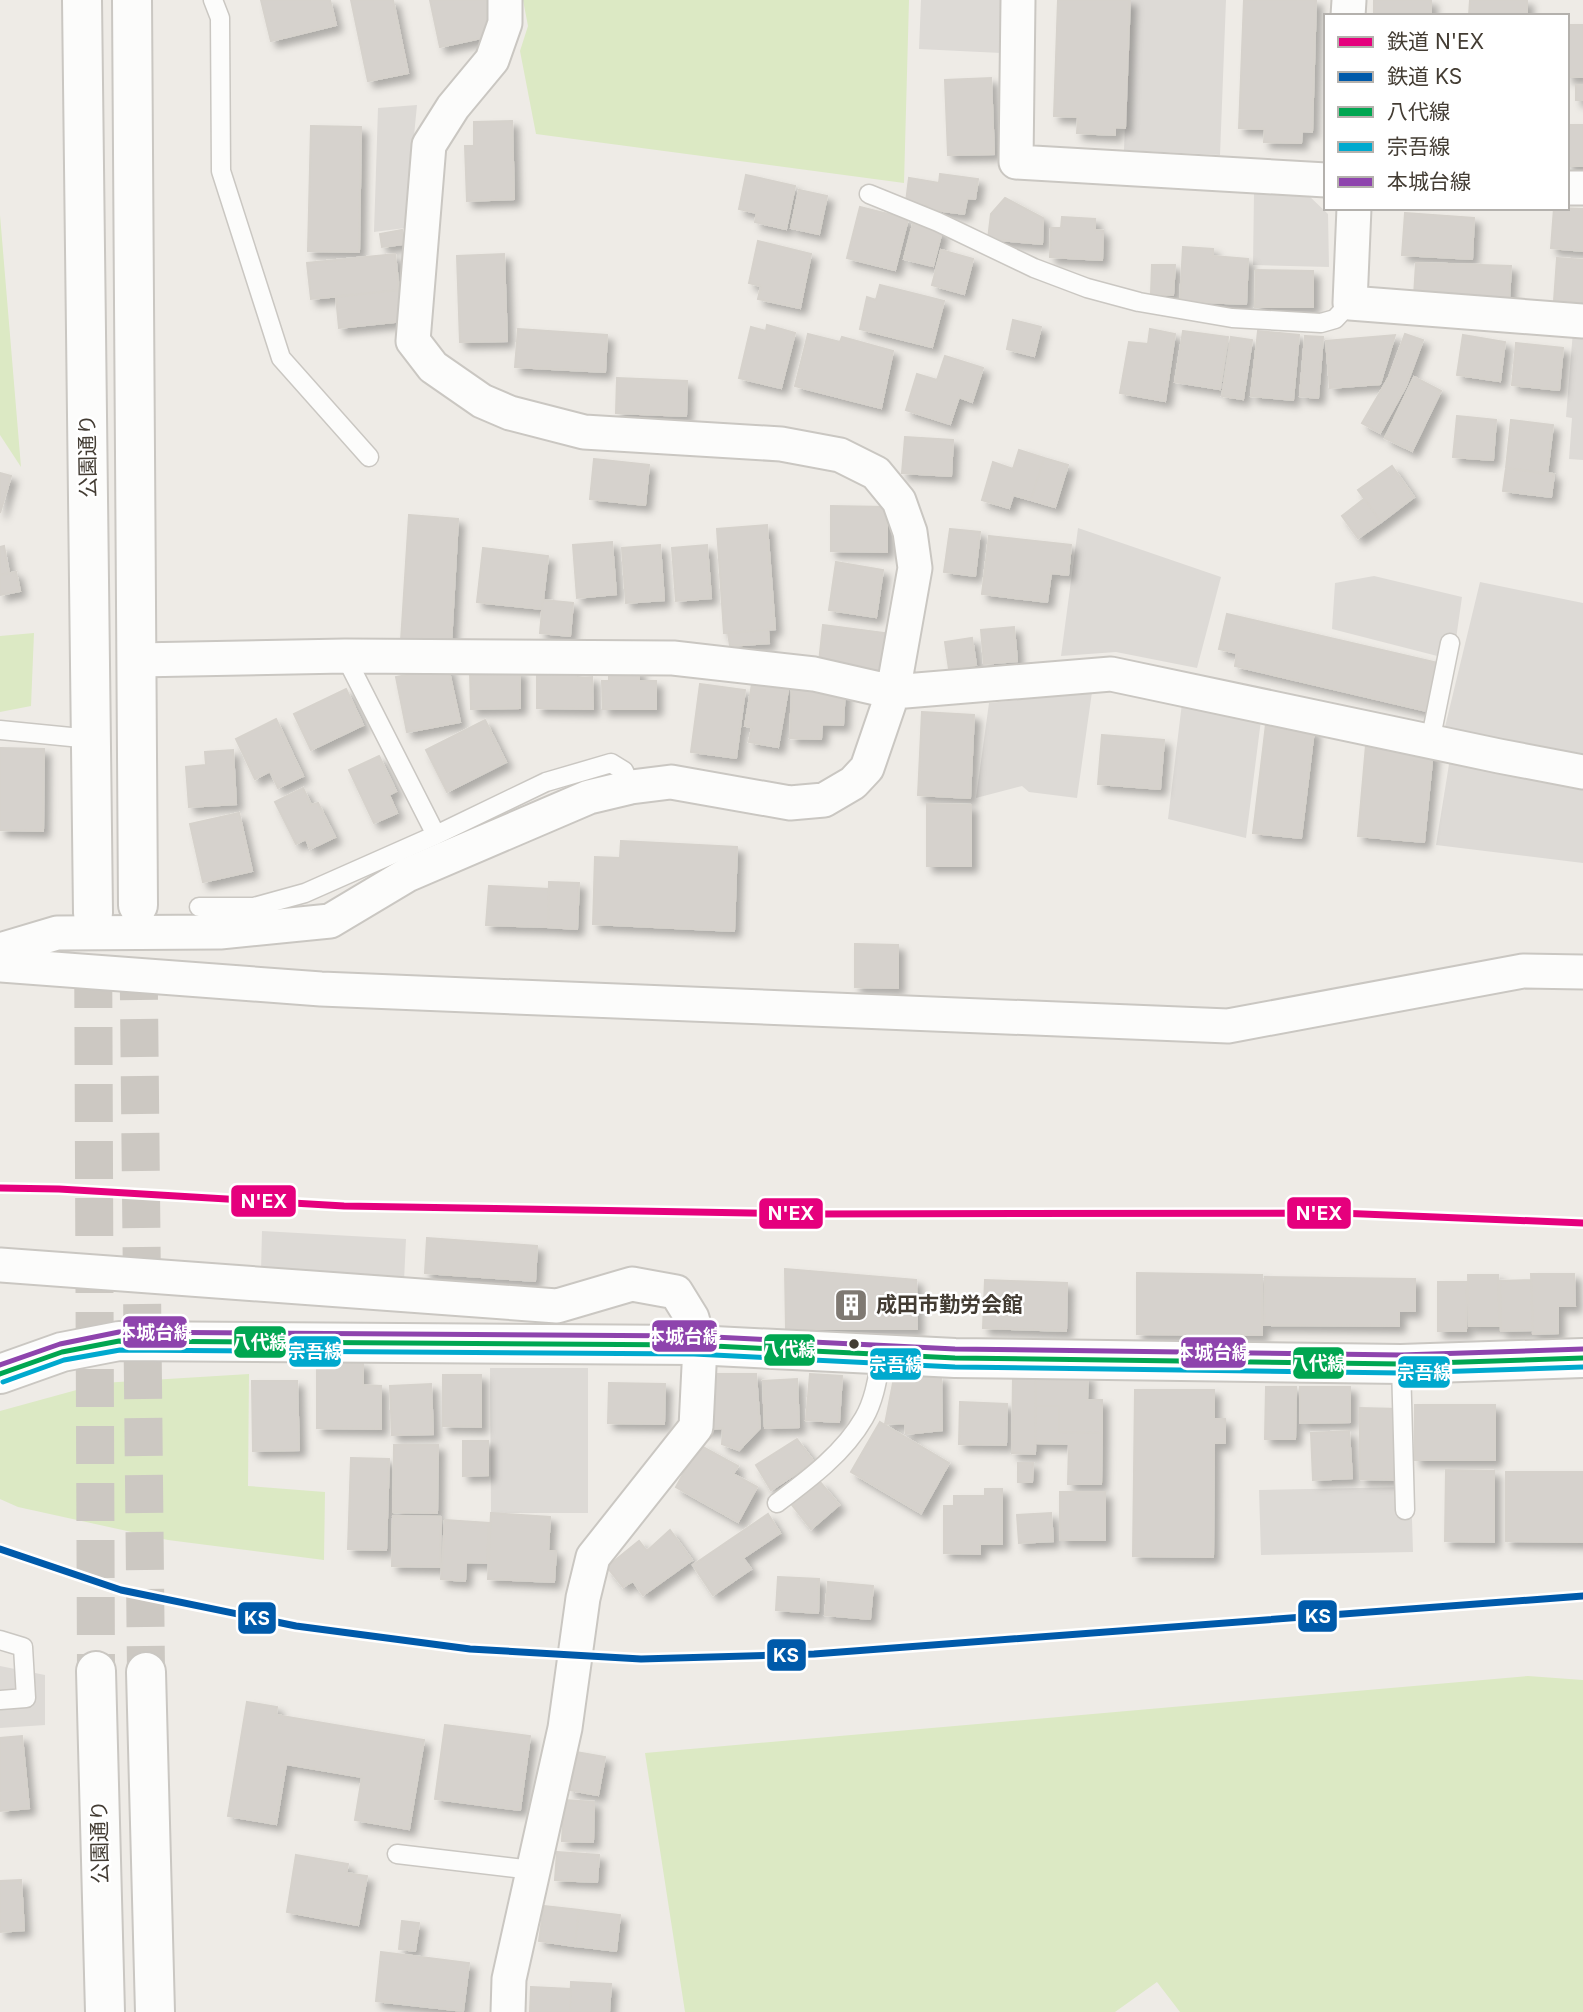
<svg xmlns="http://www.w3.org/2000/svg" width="1583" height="2012" viewBox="0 0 1583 2012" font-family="Inter,'Noto Sans JP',sans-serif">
	<defs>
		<filter id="shadow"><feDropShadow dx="6" dy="6" stdDeviation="3.5" flood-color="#0004"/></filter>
	</defs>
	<rect width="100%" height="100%" fill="#eeebe6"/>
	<path fill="#dce9c4" d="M523,0H909L904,183L536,134L520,51L528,26Z
		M0,215L21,467L0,435Z
		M34,633L31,706L0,712V636Z
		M249,1374L248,1486L325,1492L324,1560L168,1540L18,1507L0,1499V1411L102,1383Z
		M1528,1676L1583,1680V2012H1180L1157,1982L1115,2012H685L645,1753Z"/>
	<path fill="#dddad6" d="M921,0H1004L1001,53L919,49Z
		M1130,0H1226L1220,155L1124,150Z
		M417,105L405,228L374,232L378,108Z
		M1254,193L1308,195L1328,214L1329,267L1253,265Z
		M1573,331L1583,332V460L1569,459L1572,418L1566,417Z
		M1078,528L1221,577L1197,668L1116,652L1061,656Z
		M1374,576L1462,597L1453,660L1332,629L1335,583Z
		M1480,582L1583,603V756L1445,727Z
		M1092,692L1077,798L1029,792L1022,786L976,798L989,703Z
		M1182,703L1261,720L1246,838L1168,819Z
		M1450,758L1583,789V863L1436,845Z
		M262,1231L406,1239L404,1281L261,1272Z
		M490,1368H588V1513H491Z
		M1411,1487L1413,1552L1261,1555L1259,1490Z
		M0,1666L45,1675V1725L0,1728Z"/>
	<path fill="#d6d2cd" stroke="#d6d2cc" stroke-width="2" filter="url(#shadow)" d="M261,0H330L336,25L271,41Z
		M351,0H393L408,73L368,81Z
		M430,0H487L495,35L440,47Z
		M1058,0H1130L1125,128L1115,127V135L1077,133L1078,117L1054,116Z
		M1244,0H1316L1312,132L1302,131L1301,143L1264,142L1265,129L1239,128Z
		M1374,0H1431V16H1374Z
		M1470,0H1527V16H1469Z
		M1567,25H1583V77H1567Z
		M991,78L994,154L948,155L945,80Z
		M1576,85H1583V100H1576Z
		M512,121L514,199L467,201L465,146H474V122Z
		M1567,125H1583V166H1567Z
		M311,126L361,127L359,252L308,251Z
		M940,174L978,179L975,199L967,198L964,214L927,209L928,205L906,202L909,178L939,183Z
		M746,175L795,186L786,229L755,222L757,213L739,209Z
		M799,190L827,196L819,234L791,228Z
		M1005,198L1043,218L1042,244L988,239L991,214Z
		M860,207L908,219L895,270L847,258Z
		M1554,208L1583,209V251L1551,248Z
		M1405,213L1474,218L1472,259L1402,255Z
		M1062,217L1095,219V230L1103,231L1102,260L1050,257L1051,228H1061Z
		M913,224L942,231L933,266L904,259Z
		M402,230L404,244L382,247L380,234Z
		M758,241L811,254L800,308L758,299L761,286L749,283Z
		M1183,247L1213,249V256L1248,259L1246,304L1180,301Z
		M941,250L973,259L964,294L932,285Z
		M395,254L399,290L311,299L307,263Z
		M504,254L507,341L460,342L457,256Z
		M1557,258L1583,260V303L1554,301Z
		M1416,263L1511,266L1509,301L1414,296Z
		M1152,265H1175L1173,295L1151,294Z
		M1256,270L1313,271V307H1255Z
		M880,285L944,301L932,347L860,329L867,297L876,300Z
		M399,290L403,321L339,328L336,297Z
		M1013,320L1041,327L1034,356L1007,349Z
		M767,325L795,333L781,388L739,378L751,327L766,331Z
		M518,329L607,335L605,372L515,367Z
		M1150,329L1175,334L1165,401L1120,393L1129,342L1148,344Z
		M1183,331L1228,337L1220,389L1175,382Z
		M1258,331L1299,335L1293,400L1251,396Z
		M808,334L840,342L842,337L893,351L881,408L795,386Z
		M1405,334L1423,340L1406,386L1380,433L1362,423L1389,377Z
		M1395,335L1380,384L1330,388L1326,341Z
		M1463,335L1505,342L1500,381L1457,375Z
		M1305,336L1323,337L1318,398L1300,396Z
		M1231,337L1252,340L1243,399L1222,396Z
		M1516,343L1563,348L1559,390L1512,385Z
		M945,356L983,368L972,402L959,397L950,424L906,410L917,374L937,380Z
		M1414,377L1441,391L1412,451L1385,438Z
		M617,378L687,381L686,416L616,413Z
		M1457,416L1496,420L1493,460L1453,457Z
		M1511,420L1553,425L1547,474L1506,468Z
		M905,437L953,440L951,476L902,473Z
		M1019,450L1044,458L1031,500L1013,495L1009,508L982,500L993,462L1013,469Z
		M1044,458L1068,465L1055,507L1031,500Z
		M594,459L649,465L645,505L590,499Z
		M1392,466L1414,497L1381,522L1358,490Z
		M1506,468L1554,474L1551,497L1503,491Z
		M0,473L11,476L0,513Z
		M1364,499L1381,522L1358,538L1342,516Z
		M831,506L887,507V552L831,551Z
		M409,515L458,519L451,645L401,641Z
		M767,525L775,629L724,633L717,529Z
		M950,529L980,532L975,576L944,572Z
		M989,536L1071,545L1068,575L1051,573L1047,602L982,594Z
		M612,542L616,594L577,598L573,545Z
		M660,545L664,600L626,603L622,548Z
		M707,545L711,598L676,601L672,548Z
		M4,546L9,573L0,575V547Z
		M483,548L548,556L542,609L477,602Z
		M836,562L883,570L876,617L829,610Z
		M16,572L20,591L0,595V575Z
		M543,600L573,603L570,636L540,633Z
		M1227,614L1438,663L1427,711L1235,666L1237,653L1219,649Z
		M823,625L885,633L881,671L819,662Z
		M1014,627L1017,661L984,664L981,630Z
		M768,630L769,643L730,646L728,633Z
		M972,638L976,665L949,669L945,642Z
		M448,667L460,722L407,732L396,677Z
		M537,668L576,669V678L592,677L593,709L537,708Z
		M609,670H639V681H656V709H603L602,681H609Z
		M470,671H520V708L471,709Z
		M753,678L789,684L778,747L749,742L752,727L745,726Z
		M700,684L745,690L736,758L691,752Z
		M792,687L845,689L843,725L822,724L821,739L790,738Z
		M346,689L363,725L311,750L294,714Z
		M922,712L974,715L970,798L918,795Z
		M276,719L303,776L278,788L270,771L255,779L236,739Z
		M485,720L506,762L447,792L426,750Z
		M1266,724L1314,730L1301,838L1253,833Z
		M1102,735L1164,740L1160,789L1098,784Z
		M1366,745L1433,751L1424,842L1358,836Z
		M0,748L44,749L43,831L0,830Z
		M233,750L236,804L189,807L186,767L206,765L205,752Z
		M379,756L396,791L389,795L397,813L374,823L349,770Z
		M303,788L311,805L318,803L335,837L310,849L306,839L296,844L275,802Z
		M927,804L971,805V866H927Z
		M239,813L252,871L203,882L190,824Z
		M621,841L737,847L734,931L593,924L595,857L620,858Z
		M549,882L579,883L577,929L548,927Z
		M489,886L549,889L548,927L486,925Z
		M855,944L898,945V988L855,987Z
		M427,1238L537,1246L535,1281L425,1273Z
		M785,1269L916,1280L917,1329H786Z
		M1137,1273L1262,1275V1335L1137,1334Z
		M1531,1274H1574L1575,1306H1558V1333L1533,1334Z
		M1468,1275H1498L1499,1326H1469Z
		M1265,1277L1415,1279V1311H1399V1326L1264,1325Z
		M985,1280L1067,1283L1066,1331L983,1328Z
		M1531,1280L1533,1330L1501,1331L1500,1281Z
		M1438,1282H1467L1466,1331H1438Z
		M317,1362L363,1363V1385L381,1386V1429L317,1428Z
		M702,1374H756L760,1428L739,1450L722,1444L723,1428L699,1430Z
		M810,1374L842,1376L839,1422L806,1420Z
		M1013,1374H1036L1035,1454L1012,1453Z
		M1036,1374L1088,1376L1087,1400H1102V1433L1059,1432V1406H1036Z
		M443,1375H481V1427L443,1426Z
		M941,1376L942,1430L906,1434L905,1423L885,1424L894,1378Z
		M797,1379L799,1427L765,1428L763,1381Z
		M252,1381H297L299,1450L253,1451Z
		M609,1383L665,1384L664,1424L608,1423Z
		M431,1384L433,1434L392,1435L390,1386Z
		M1266,1387H1296L1295,1439H1265Z
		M1300,1387H1350V1422L1300,1423Z
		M1135,1390H1214V1419H1225V1443H1214L1213,1557L1133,1556Z
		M960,1402L1007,1404L1006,1445L959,1444Z
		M1415,1405H1495V1460H1415Z
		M1036,1406H1059V1432L1102,1433L1101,1484H1068L1069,1444L1035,1443Z
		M1360,1408L1400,1409L1399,1480L1360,1479Z
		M880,1422L949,1463L921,1513L851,1472Z
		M1349,1431L1352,1478L1313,1480L1311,1433Z
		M797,1439L814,1462L771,1490L756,1465Z
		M463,1441H488V1475L463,1476Z
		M394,1445H438L437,1513L393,1512Z
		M699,1445L738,1466L733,1474L757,1487L738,1522L676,1487Z
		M351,1458L389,1459L386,1550L348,1549Z
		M1018,1463H1033L1032,1482H1018Z
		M1446,1470L1494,1471V1542L1445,1541Z
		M1506,1472H1583V1542L1506,1541Z
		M820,1482L839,1505L811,1529L792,1505Z
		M985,1489H1002V1544H980V1554L944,1553V1506H954V1496H985Z
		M1060,1492H1105V1540H1060Z
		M491,1513L550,1517L548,1551H556L554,1582L488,1579Z
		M1051,1513L1053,1541L1019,1543L1017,1515Z
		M768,1514L780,1533L743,1558L751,1569L713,1595L693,1565Z
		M393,1516L441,1517L440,1567L392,1566Z
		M445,1520L489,1523L487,1563L466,1562L465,1581L441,1579Z
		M670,1530L692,1560L643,1595L633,1581L623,1587L607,1567L639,1541L647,1551Z
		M778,1577L819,1579L818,1613L776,1610Z
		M828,1582L873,1586L870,1619L825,1615Z
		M247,1702L277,1707L276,1715L424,1740L409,1829L355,1820L362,1777L286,1764L276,1824L228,1816Z
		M445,1725L530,1736L520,1810L435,1799Z
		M22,1736L29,1808L0,1811V1738Z
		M576,1752L605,1757L598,1795L569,1790Z
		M564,1800L594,1802L593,1842L562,1841Z
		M557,1852L599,1855L597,1882L555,1880Z
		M296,1855L348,1864L346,1873L367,1876L358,1925L287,1912Z
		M21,1880L24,1930L0,1932V1881Z
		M544,1906L579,1910L575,1946L539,1941Z
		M579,1910L620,1915L616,1951L575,1946Z
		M402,1921L419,1923L415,1951L399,1949Z
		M381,1952L469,1963L463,2011L376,2001Z
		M571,1982L611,1984L609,2012H570Z
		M531,1987L571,1989L570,2012H530Z"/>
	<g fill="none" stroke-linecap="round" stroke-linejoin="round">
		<path stroke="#ccc8c2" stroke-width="38" stroke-dasharray="38 19" stroke-linecap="butt" d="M138,905L146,1672
			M93,913L96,1671"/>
		<g stroke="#cac7c2" stroke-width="21">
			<path id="service" d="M213,0L220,18L221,171L281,358L369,457
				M869,194L938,222L1034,268L1087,288L1139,302L1232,318L1321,323L1335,319L1350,303
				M345,656L436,835
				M0,730L91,739
				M1430,742L1450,643
				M199,907H254L305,893L436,835L546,782L611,763L624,771L631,787
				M1401,1364L1405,1510
				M777,1503C809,1479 844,1453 864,1418C875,1399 878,1375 882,1354
				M0,1640L23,1647L26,1698L0,1700
				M397,1854L532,1870"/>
		</g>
		<g stroke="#cac7c2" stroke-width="37">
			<path id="minor" d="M1018,0L1016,162L1326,180
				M1348,16L1349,0
				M1567,188H1583
				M1354,208L1350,303L1583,321
				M137,660L345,656L673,658L814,674L893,692L1111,674L1499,756L1583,772
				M0,950L57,933L220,932L330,921L407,875L589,797L631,787L671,782L790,803L824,800L853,783L867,768L893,692L915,568L910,532L899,501L876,473L840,455L781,444L584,432L510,413L482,401L433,367L413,341L429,145L453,107L492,60L505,23V0
				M0,965L321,989L1228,1026L1523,971L1583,972
				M0,1265L557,1306L632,1284L676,1292L692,1318L700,1346L696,1427L593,1557L583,1598L565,1728L509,1979L508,2012"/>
		</g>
		<g stroke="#cac7c2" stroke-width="42">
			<path id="tertiary" d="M82,0L93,913
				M132,0L138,905
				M0,1374L62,1352L119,1341L694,1345L955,1358L1401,1364L1583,1358
				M96,1671L105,2012
				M146,1672L155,2012"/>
		</g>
		<use href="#service" stroke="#fcfcfb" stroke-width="18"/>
		<use href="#minor" stroke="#fcfcfb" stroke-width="33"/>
		<use href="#tertiary" stroke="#fcfcfb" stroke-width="38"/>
		<g stroke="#fff" stroke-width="10">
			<path id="bus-1" d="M0,1374L62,1352L119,1341L694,1345L955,1358L1401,1364L1583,1358"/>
		</g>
		<g stroke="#fff" stroke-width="10">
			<path id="bus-2" d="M3,1382L64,1360L120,1350L694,1354L955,1367L1401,1373L1583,1367"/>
		</g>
		<g stroke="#fff" stroke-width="10">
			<path id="bus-3" d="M0,1365L60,1344L119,1332L694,1336L955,1349L1401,1355L1583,1349"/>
		</g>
		<use href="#bus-1" stroke="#00a651" stroke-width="5"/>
		<use href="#bus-2" stroke="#00a9ce" stroke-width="5"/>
		<use href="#bus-3" stroke="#8e44ad" stroke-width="5"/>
		<g stroke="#fff" stroke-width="12">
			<path id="rail-1" d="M0,1188L59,1189L344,1206L813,1214L1339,1213L1583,1223"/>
		</g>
		<g stroke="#fff" stroke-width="12">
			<path id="rail-2" d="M0,1549L121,1590L296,1626L470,1649L641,1659L814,1654L1583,1596"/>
		</g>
		<use href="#rail-1" stroke="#e5007d" stroke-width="7"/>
		<use href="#rail-2" stroke="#005aaa" stroke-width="7"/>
	</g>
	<defs>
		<g id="building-square" transform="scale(1.75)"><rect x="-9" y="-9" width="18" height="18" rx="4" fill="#7f7972" stroke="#fff"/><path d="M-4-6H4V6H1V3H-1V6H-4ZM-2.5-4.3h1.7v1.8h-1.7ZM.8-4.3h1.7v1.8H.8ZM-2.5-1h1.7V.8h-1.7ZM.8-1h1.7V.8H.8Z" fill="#fff"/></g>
	</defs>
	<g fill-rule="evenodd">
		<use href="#building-square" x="851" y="1305"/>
	</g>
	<circle fill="#433c33" stroke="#fff" stroke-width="2.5" cx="854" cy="1344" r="6"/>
	<g text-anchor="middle" stroke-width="5" stroke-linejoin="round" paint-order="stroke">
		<g font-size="21" fill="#433c33" stroke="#fff">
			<text transform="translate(88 456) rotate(-91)" y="7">公園通り</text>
			<text transform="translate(100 1842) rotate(-91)" y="7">公園通り</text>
		</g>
		<g font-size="21" font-weight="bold" fill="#433c33" stroke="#fff" text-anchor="start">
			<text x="876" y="1312">成田市勤労会館</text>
		</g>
	</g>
	<g stroke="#fff" stroke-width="2.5">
		<rect x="230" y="1184" width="67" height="34" rx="7" fill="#e5007d"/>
		<rect x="1286" y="1196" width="66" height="34" rx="7" fill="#e5007d"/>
		<rect x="758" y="1197" width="66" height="33" rx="7" fill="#e5007d"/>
		<rect x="122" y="1315" width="66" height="34" rx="7" fill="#8e44ad"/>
		<rect x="651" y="1319" width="67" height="34" rx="7" fill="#8e44ad"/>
		<rect x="233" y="1325" width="54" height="34" rx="7" fill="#00a651"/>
		<rect x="763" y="1333" width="53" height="34" rx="7" fill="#00a651"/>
		<rect x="288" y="1335" width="54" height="33" rx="7" fill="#00a9ce"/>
		<rect x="1180" y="1336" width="67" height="33" rx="7" fill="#8e44ad"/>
		<rect x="1292" y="1346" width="53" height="34" rx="7" fill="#00a651"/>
		<rect x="869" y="1347" width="53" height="34" rx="7" fill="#00a9ce"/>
		<rect x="1397" y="1355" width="54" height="34" rx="7" fill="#00a9ce"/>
		<rect x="1297" y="1599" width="41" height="34" rx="7" fill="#005aaa"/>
		<rect x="237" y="1601" width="40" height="34" rx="7" fill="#005aaa"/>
		<rect x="766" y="1638" width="41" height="34" rx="7" fill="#005aaa"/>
	</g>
	<g font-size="19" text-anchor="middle" font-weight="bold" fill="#fff">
		<text x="264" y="1208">N'EX</text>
		<text x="1319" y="1220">N'EX</text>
		<text x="791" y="1220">N'EX</text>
		<text x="155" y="1339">本城台線</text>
		<text x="684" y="1343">本城台線</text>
		<text x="260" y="1349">八代線</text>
		<text x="789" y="1356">八代線</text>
		<text x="315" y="1358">宗吾線</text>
		<text x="1213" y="1359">本城台線</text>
		<text x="1318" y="1370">八代線</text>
		<text x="896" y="1371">宗吾線</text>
		<text x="1424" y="1379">宗吾線</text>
		<text x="1318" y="1623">KS</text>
		<text x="257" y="1625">KS</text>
		<text x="786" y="1662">KS</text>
	</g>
	<rect x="1324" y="14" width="245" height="196" fill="#ffffff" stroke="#b4b1ad" stroke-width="2"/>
	<rect x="1338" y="37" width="35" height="10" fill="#e5007d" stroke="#b4b1ad" stroke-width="2"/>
	<text x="1387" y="49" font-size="21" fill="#433c33">鉄道 N'EX</text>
	<rect x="1338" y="72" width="35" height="10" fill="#005aaa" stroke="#b4b1ad" stroke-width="2"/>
	<text x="1387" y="84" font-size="21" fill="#433c33">鉄道 KS</text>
	<rect x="1338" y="107" width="35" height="10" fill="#00a651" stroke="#b4b1ad" stroke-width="2"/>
	<text x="1387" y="119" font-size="21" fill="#433c33">八代線</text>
	<rect x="1338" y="142" width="35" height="10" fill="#00a9ce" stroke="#b4b1ad" stroke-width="2"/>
	<text x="1387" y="154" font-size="21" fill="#433c33">宗吾線</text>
	<rect x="1338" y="177" width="35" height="10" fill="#8e44ad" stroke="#b4b1ad" stroke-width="2"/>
	<text x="1387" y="189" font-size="21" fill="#433c33">本城台線</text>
</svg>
